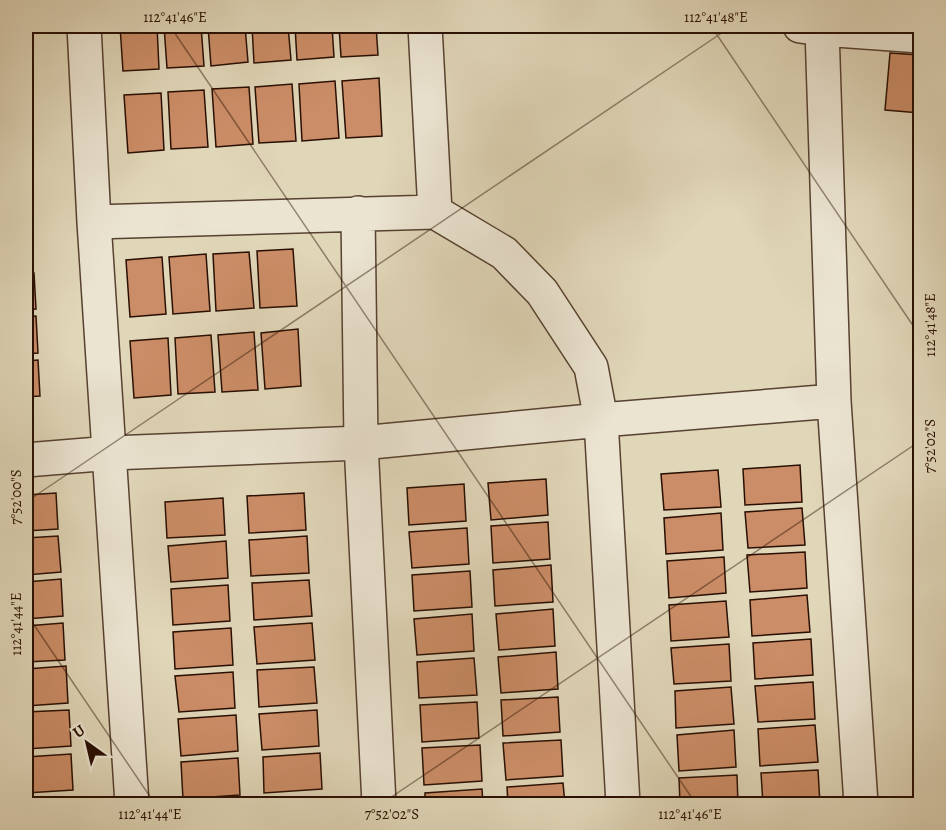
<svg xmlns="http://www.w3.org/2000/svg" width="946" height="830" viewBox="0 0 946 830" font-family="Alegreya,serif">
	<rect width="100%" height="100%" fill="#e0d6b8"/>
	<filter id="stains"><feTurbulence type="fractalNoise" baseFrequency=".00333" numOctaves="4"/><feColorMatrix values="0 0 0 0 .2 0 0 0 0 .09 0 0 0 0 .02 0 0 0 .5 -.17"/></filter>
	<radialGradient id="worn" r=".72"><stop offset=".6" stop-color="#630" stop-opacity="0"/><stop offset="1" stop-color="#630" stop-opacity=".3"/></radialGradient>
	<path fill="#cb8d67" stroke="#290f02" stroke-width="1.5" d="M120,26H157L159,69L123,71Z
		M164,26H201L204,66L167,68Z
		M208,26H245L248,62L211,66Z
		M252,26H288L291,60L254,63Z
		M295,26H332L334,57L297,60Z
		M339,26H376L378,55L341,57Z
		M890,53L920,55V113L885,110Z
		M379,78L382,136L346,138L342,81Z
		M335,81L339,138L302,141L299,84Z
		M292,84L296,141L259,143L255,87Z
		M249,87L253,144L216,147L212,89Z
		M204,90L208,147L171,149L168,92Z
		M161,93L164,150L128,153L124,95Z
		M26,141L28,178H26Z
		M26,185H29L31,221H26Z
		M26,228H31L33,265H26Z
		M293,249L297,306L260,308L257,251Z
		M249,252L254,308L216,311L213,254Z
		M206,254L210,311L173,314L169,257Z
		M162,257L166,314L130,317L126,260Z
		M26,273H34L36,309L26,310Z
		M36,316L38,353L26,354V317Z
		M298,329L301,386L265,389L261,333Z
		M254,332L258,390L222,392L218,335Z
		M211,335L215,392L178,394L175,338Z
		M168,338L171,395L134,398L130,341Z
		M38,360L40,396L26,397V361Z
		M800,465L802,502L745,505L743,469Z
		M718,470L721,507L664,510L661,474Z
		M546,479L548,515L491,520L488,483Z
		M464,484L466,521L409,525L407,488Z
		M56,493L58,529L26,531V495Z
		M304,493L306,530L249,533L247,496Z
		M223,498L225,535L167,538L165,502Z
		M802,508L805,545L748,548L745,512Z
		M721,513L723,550L666,554L664,518Z
		M548,522L550,559L493,563L491,526Z
		M467,528L469,564L412,568L409,532Z
		M58,536L61,572L26,575V538Z
		M307,536L309,573L251,576L249,540Z
		M226,541L228,578L171,582L168,546Z
		M805,552L807,588L750,592L747,555Z
		M724,557L726,593L669,598L667,561Z
		M551,565L553,602L495,606L493,570Z
		M470,571L472,607L414,611L412,575Z
		M61,579L63,616L26,619V582Z
		M309,580L312,616L254,620L252,583Z
		M228,585L230,621L173,625L171,589Z
		M807,595L810,632L752,636L750,600Z
		M726,601L729,637L671,641L669,605Z
		M553,609L555,646L499,650L496,614Z
		M472,614L474,651L417,655L414,619Z
		M63,623L65,660L26,662V626Z
		M312,623L315,660L257,664L254,627Z
		M231,628L233,665L175,669L173,632Z
		M811,639L813,675L755,679L753,643Z
		M729,644L731,681L674,684L671,648Z
		M556,652L558,689L501,693L498,657Z
		M474,658L477,695L419,698L417,662Z
		M66,666L68,703L26,706V669Z
		M314,667L317,703L259,707L257,670Z
		M233,672L235,708L179,712L175,676Z
		M813,682L815,719L758,722L755,686Z
		M731,687L734,724L676,728L675,691Z
		M558,697L560,732L503,736L501,700Z
		M477,702L479,738L422,742L420,705Z
		M69,710L71,746L26,749V712Z
		M317,710L319,746L262,750L259,714Z
		M236,715L238,751L181,756L178,719Z
		M815,725L818,762L760,766L758,729Z
		M734,730L736,767L679,771L677,735Z
		M561,740L563,776L506,780L503,743Z
		M480,745L482,781L424,785L422,748Z
		M320,753L322,789L264,793L263,757Z
		M71,754L73,790L26,793V757Z
		M238,758L240,795L183,799L181,762Z
		M818,770L820,804H763L761,773Z
		M737,775L738,804H680L679,778Z
		M563,783L565,804H508L507,787Z
		M482,789L483,804H425V793Z
		M322,797L323,804H265V801Z
		M74,798V804H26V802Z"/>
	<g fill="none" stroke-linecap="round" stroke-linejoin="round">
		<g stroke="#574130" stroke-width="36">
			<path id="street" d="M84,26L94,222L132,804
				M425,26L435,212
				M800,26L822,29L834,401L861,804
				M822,29L920,36
				M358,213L361,443L379,804
				M94,222L435,212L504,253L542,292L591,367L601,420L623,804
				M26,460L111,453L361,443L601,420L834,401"/>
		</g>
		<use href="#street" stroke="#ebe4d1" stroke-width="33"/>
	</g>
	<path fill="none" stroke="#290f02" stroke-width="1.5" stroke-opacity="0.45" d="M170,26L696,804M711,26L920,336M26,502L732,26M26,613L155,804M381,804L920,441"/>
	<rect width="946" height="830" fill="none" stroke="#e0d6b8" stroke-width="66"/>
	<g transform="translate(87 743) rotate(326)" stroke="#ebe4d1" stroke-width="4.5" paint-order="stroke">
	<path d="M0-4.5L10 22L0 15L-10 22Z" fill="#290f02"/>
	<text y="-9" font-size="16" font-weight="bold" text-anchor="middle" fill="#290f02">U</text>
	</g>
	<rect x="33" y="33" width="880" height="764" fill="none" stroke="#290f02" stroke-width="2"/>
	<g font-size="15" text-anchor="middle" fill="#290f02">
		<text x="175" y="22">112°41'46"E</text>
		<text x="716" y="22">112°41'48"E</text>
		<text transform="translate(930 325) rotate(-90)" y="5">112°41'48"E</text>
		<text transform="translate(930 446) rotate(-90)" y="5">7°52'02"S</text>
		<text transform="translate(16 497) rotate(-90)" y="5">7°52'00"S</text>
		<text transform="translate(16 624) rotate(-90)" y="5">112°41'44"E</text>
		<text x="150" y="819">112°41'44"E</text>
		<text x="392" y="819">7°52'02"S</text>
		<text x="690" y="819">112°41'46"E</text>
	</g>
	<rect width="100%" height="100%" filter="url(#stains)"/>
	<rect width="100%" height="100%" fill="url(#worn)"/>
</svg>
